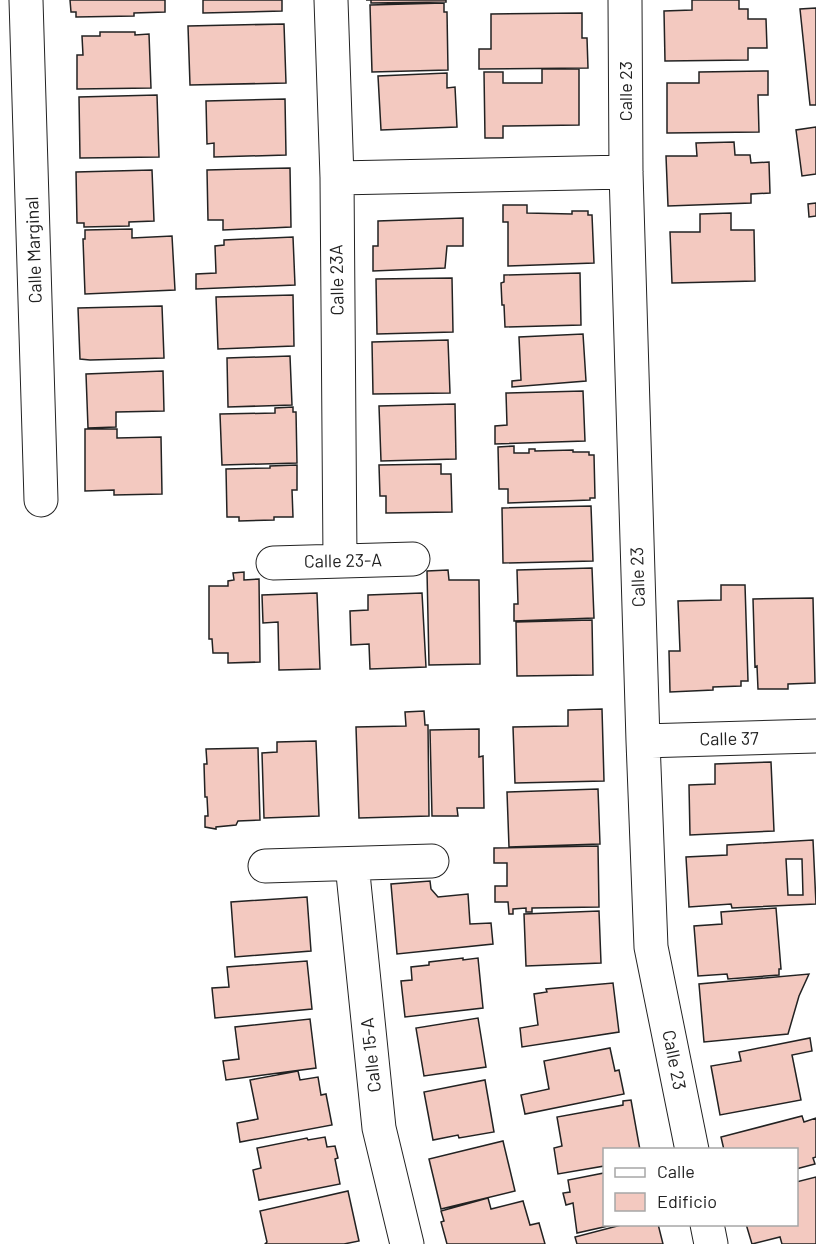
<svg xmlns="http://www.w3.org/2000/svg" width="816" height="1244" viewBox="0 0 816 1244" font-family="Barlow,sans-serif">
	<rect width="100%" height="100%" fill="#fff"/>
	<path fill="#f3c9c0" stroke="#222" stroke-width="1.5" fill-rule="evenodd" d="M70,0H165V12L134,13V16L76,17V12H71Z
		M203,0H282V11L203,13Z
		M366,0H446V2L371,3V0Z
		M692,0H739V9H748V19H766L767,48H748V60L665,61L664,11L692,10Z
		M444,3V12H447L448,70L372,72L370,5Z
		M816,8V105H810L800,9Z
		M582,13V38H587L588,68L479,69V49H491V14Z
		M284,24L286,83L190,85L188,26Z
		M100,32H135V35L149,34L151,88L77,89V55H83L82,36H100Z
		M542,69H579V125L503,126V138H485L484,72H503V83H542Z
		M768,71V95H758L759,132L667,133V83H699V72Z
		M447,73V88L455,87L457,127L381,130L378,76Z
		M157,95L159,157L80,158L79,97Z
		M285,99L286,155L214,157V143L207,144L206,101Z
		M816,127V174L802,176L796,130Z
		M734,142L735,155H750L751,163L769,162L770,193L751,194V203L668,206L666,156H697L696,143Z
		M290,168L291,227L223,230V220H208L207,170Z
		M152,170L154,221L129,222V226L84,227V223H77L76,172Z
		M816,203V216L809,217L808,204Z
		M503,205H527V213L572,214V211H588V215H592L594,263L508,266V222H503Z
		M731,213V230H754L755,281L672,283L670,232H700V214Z
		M463,218V246H447L445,268L373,271V246H378V221Z
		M132,229V238L172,236L175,290L85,294L83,239H85V230Z
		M293,237L295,285L196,289V274L216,273L215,246L224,245V240Z
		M580,273L581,325L505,327L504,305H502L501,283L504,282V275Z
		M452,278L453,332L377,334L376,279Z
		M293,295L294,346L218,349L216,297Z
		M162,306L164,358L90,360L80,359L78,308Z
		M583,334L586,381L512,387V381L521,380L519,337Z
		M448,340L450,393L373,394L372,342Z
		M290,356L292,405L228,407L227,358Z
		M163,371L164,411L116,412V427L88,428L86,374Z
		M583,391L585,441L495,444V426L507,425L506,393Z
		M455,404L456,459L381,461L379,406Z
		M293,407V412H296L297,463L222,465L220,414L275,413V408Z
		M85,429H117V438L161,437L162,494L114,495V490L85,491Z
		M514,446V453H529V449H535V451L573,450V452H589V455H594L595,498H590V500L508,503V489H499L498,447Z
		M441,464V474H451L452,512L386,513V496H380L379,465Z
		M297,465V490H292L293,517H274V520L239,521V517H227L226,469L270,468V466Z
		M591,506L593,561L503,563L502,508Z
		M592,568L594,618L514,621V604H518L517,570Z
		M448,570L449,580H479L480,664L429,665L427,571Z
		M244,572V580L259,579L260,662L228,663V653H213L212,639H209V586H228V581L234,580L233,573Z
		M721,585H745L748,681H741V686L713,687V690L670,692L669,651H680L678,601L721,600Z
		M317,593L320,669L279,670L278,622L263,623L262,595Z
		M422,593L426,667L370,669L369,644L351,645L350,611L368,610V595Z
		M813,598L815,683L788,684V689H758L757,666L755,667L753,599Z
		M592,620L593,675L517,676L516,622Z
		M602,709L604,781L515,783L513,727L568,726V710Z
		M424,711L425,725H428L429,816L359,818L356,727L406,726L405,712Z
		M479,729V757L483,756L484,808H457L458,816H432L430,730Z
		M316,741L319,816L264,818L262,753L277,752V742Z
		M258,748L260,820L238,821L236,825L216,827V829L205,827V816H208L207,797H205L204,764H207L206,749Z
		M771,762L774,831L690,835L689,785L715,784V764Z
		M598,789L600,844L509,847L507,792Z
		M813,840L816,904L732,908L731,904L689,907L686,857L727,855V845ZM786,859H802L803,895H788Z
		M598,846L599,907L532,908V912H526V908L513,909V914H509L508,902H495V886H507V863H494V848Z
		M430,881L431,889L438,897L468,894L470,924L491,923L493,944L397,954L391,884Z
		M307,897L311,951L235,957L231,902Z
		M776,908L781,969H779V975L728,979L727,974L698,976L694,926L722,924L721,912Z
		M599,911L601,963L526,966L524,914Z
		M463,958V960L478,958L483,1008L405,1017L401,981L412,980L411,967L429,965V962Z
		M307,961L312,1009L215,1018L212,988L229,987L227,967Z
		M809,974L799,996L788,1034L704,1042L699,984Z
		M613,983L619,1032L522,1047L520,1028L538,1025L534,994L547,992L546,989Z
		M478,1018L486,1067L424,1076L416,1028Z
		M310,1019L316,1068L226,1080L223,1061L239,1059L235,1027Z
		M810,1038L812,1051L792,1055L801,1100L720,1115L711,1066L741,1061L739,1052Z
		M610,1048L615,1071L619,1070L624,1094L525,1114L521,1095L549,1089L544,1061Z
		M298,1071L300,1080L318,1077L321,1095L326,1094L332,1125L240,1142L237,1123L258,1119L250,1080Z
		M485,1080L494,1132L459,1138L458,1135L433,1140L424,1092Z
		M631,1100L640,1150H604V1166L558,1174L554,1148L562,1146L557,1117L623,1105V1101Z
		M802,1116L804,1122L816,1118V1157L813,1158L815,1164L796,1169V1150H724L721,1137Z
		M325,1137L327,1147L335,1146L338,1158L335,1159L340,1184L259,1200L253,1170L261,1168L257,1148L307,1138L308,1140Z
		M503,1141L515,1191L441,1209L429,1159Z
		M604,1173V1224H617L577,1233L573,1203L566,1205L563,1193L570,1192L568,1180Z
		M816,1177V1244H782L780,1237L752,1244L746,1224H796V1182Z
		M348,1191L359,1241L344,1244H265L267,1242L260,1211Z
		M488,1198L491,1209L523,1201L530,1225L539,1223L545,1244H447L441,1222L444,1221L441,1211Z
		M625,1224H658L663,1244H577L575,1237Z"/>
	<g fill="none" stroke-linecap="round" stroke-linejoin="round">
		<g stroke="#222" stroke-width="35">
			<path id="minor" d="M26,0L41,500
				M331,0L337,178L340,560
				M625,0L626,172L643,741L651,947L692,1150
				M337,178L626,172
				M273,563L413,559
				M643,741L816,736
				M352,864L379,1128L407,1244
				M265,866L432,861
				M707,1224L711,1244"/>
		</g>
		<use href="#minor" stroke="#fff" stroke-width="33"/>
	</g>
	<g text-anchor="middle" stroke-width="4.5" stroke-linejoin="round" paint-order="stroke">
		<g font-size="18" fill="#222" stroke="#fff">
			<text transform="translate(626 91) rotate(-90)" y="6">Calle 23</text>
			<text transform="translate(34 250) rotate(-92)" y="6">Calle Marginal</text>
			<text transform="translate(337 280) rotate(-91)" y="6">Calle 23A</text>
			<text transform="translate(343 561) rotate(-1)" y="6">Calle 23-A</text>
			<text transform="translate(638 577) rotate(-92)" y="6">Calle 23</text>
			<text transform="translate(729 739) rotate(-1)" y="6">Calle 37</text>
			<text transform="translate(371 1055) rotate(-96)" y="6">Calle 15-A</text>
			<text transform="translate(674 1060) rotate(79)" y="6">Calle 23</text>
		</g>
	</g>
	<rect x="603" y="1148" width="195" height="78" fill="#ffffff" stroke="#a7a7a7" stroke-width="1.5"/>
	<rect x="615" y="1168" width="30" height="9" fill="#ffffff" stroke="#a7a7a7" stroke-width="1.5"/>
	<text x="657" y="1178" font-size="18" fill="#222222">Calle</text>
	<rect x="615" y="1193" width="30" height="18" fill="#f3c9c0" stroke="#a7a7a7" stroke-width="1.5"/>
	<text x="657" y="1208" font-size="18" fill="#222222">Edificio</text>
</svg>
